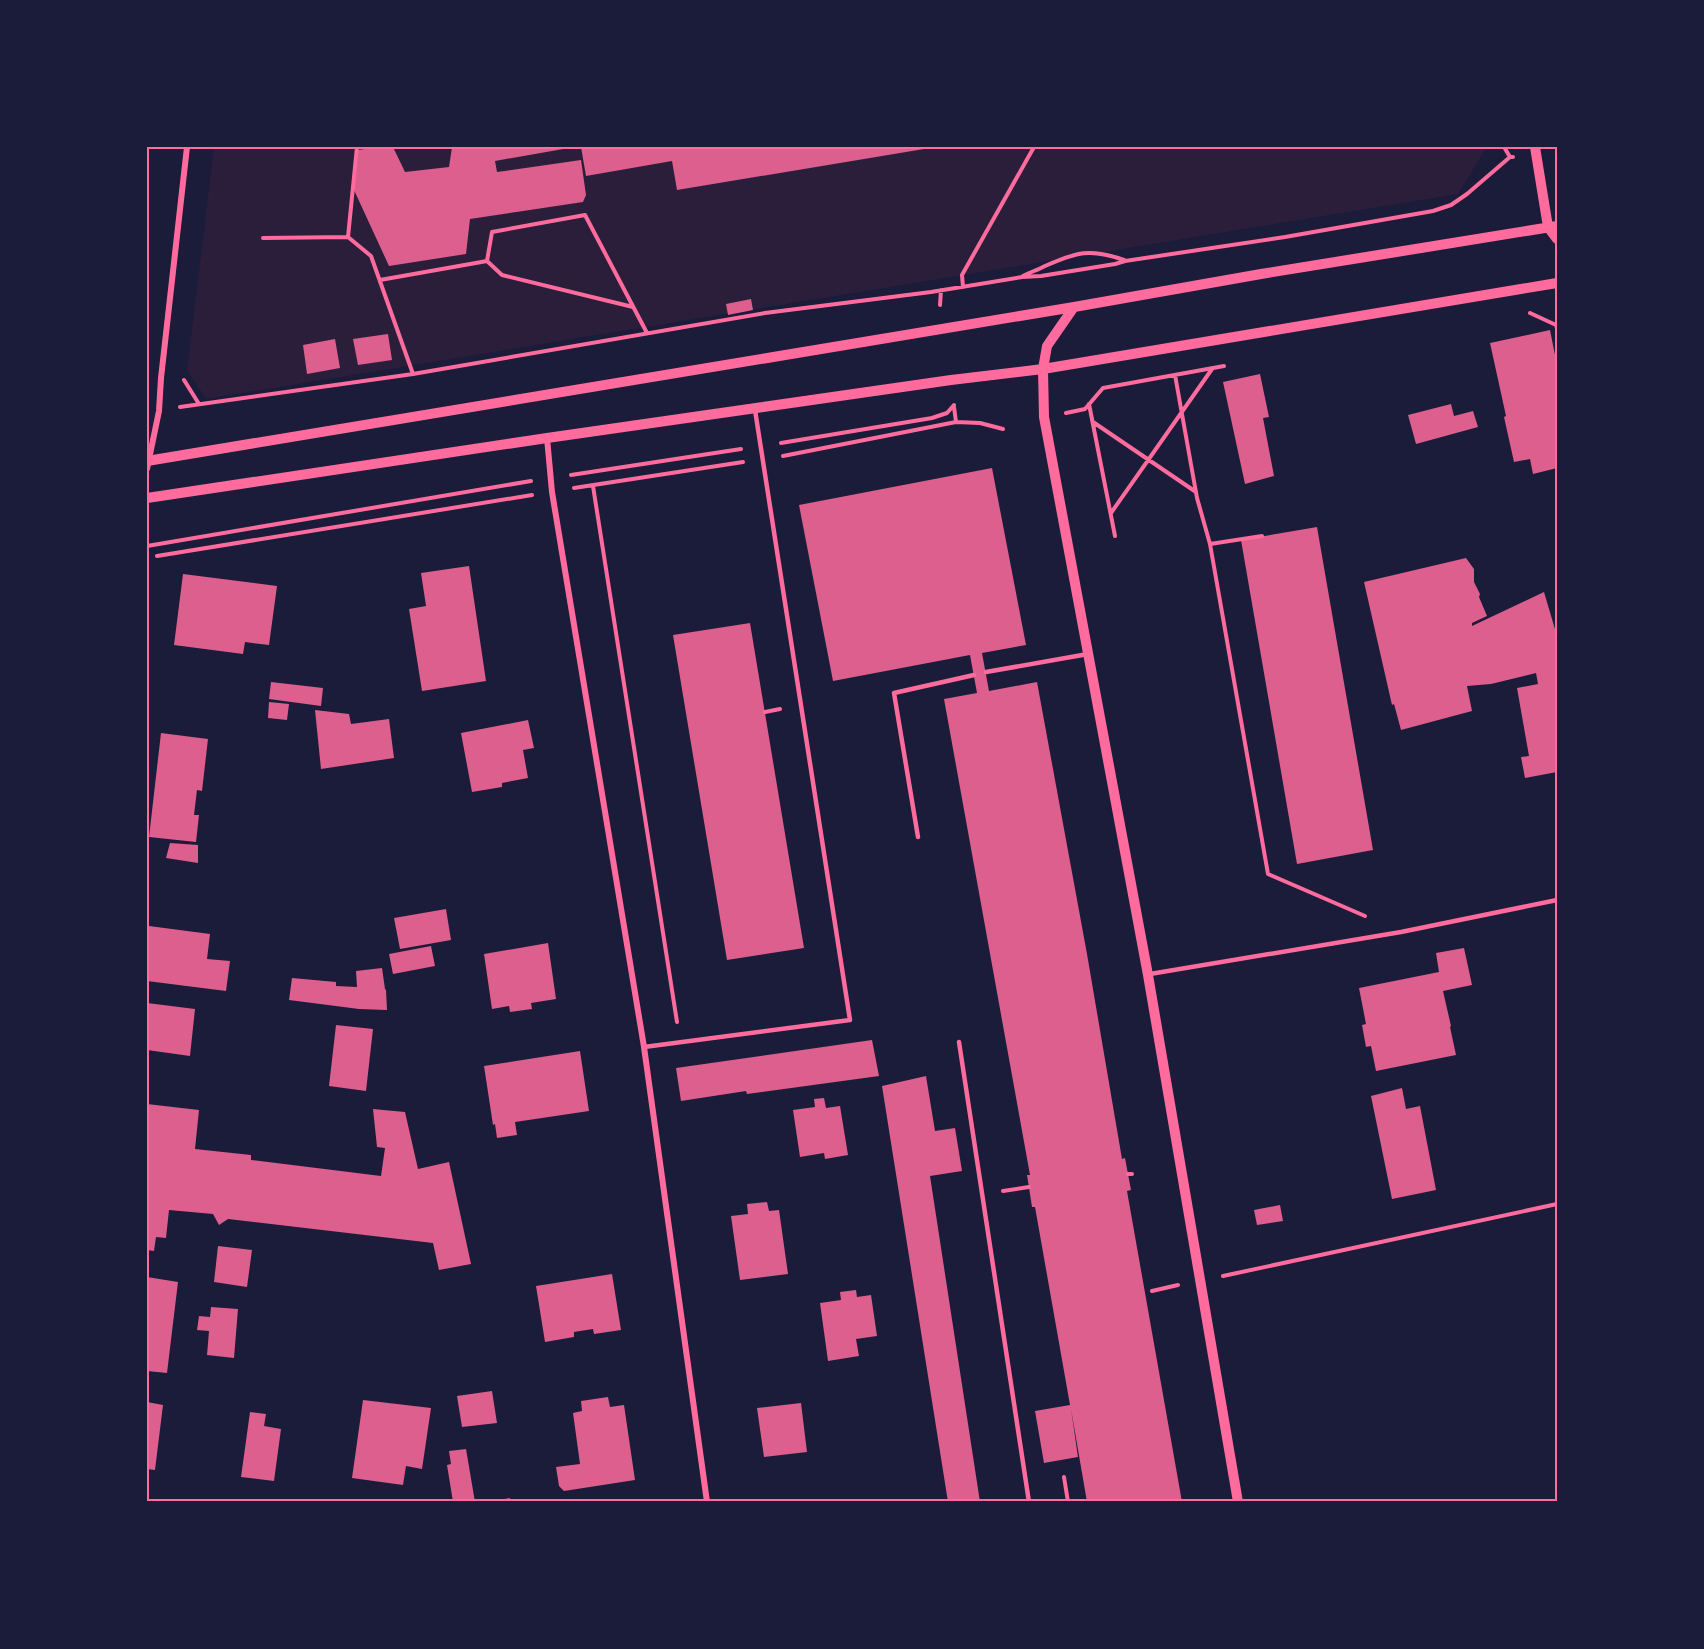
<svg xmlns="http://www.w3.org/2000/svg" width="1704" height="1649" viewBox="0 0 1704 1649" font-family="Overpass,sans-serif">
	<rect width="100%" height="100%" fill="#1b1b3a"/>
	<path fill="#2a1e3b" d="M214,147H1487L1458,194L206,399L187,370Z"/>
	<path fill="#dd5f8e" d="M377,147H393L405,172L449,167L452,147H569V148L495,161L497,172L581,160L586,195L583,202L470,219L466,254L389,266L354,190L358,150Z
		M581,147H930V148L677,190L672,161L586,176Z
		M751,299L753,310L728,315L726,304Z
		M1550,330L1557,365V468L1533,474L1530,459L1514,462L1504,417L1506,416L1490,343Z
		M388,334L392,360L358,365L353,339Z
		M335,339L340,368L307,374L303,345Z
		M1260,374L1269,417L1263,418L1274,476L1245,484L1223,382Z
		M1451,404L1454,416L1473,411L1478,427L1416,444L1408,415Z
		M992,468L1026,645L982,653L989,691L1037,682L1087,954L1122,1159L1125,1158L1131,1190L1127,1191L1182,1502H1087L1071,1409L1078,1457L1044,1463L1035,1411L1070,1405L1035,1207H1032L1027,1175H1030L944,699L977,693L970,655L833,681L799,505Z
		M1317,527L1373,850L1297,864L1241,540Z
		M1466,558L1474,569V582L1480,594L1479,597L1487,616L1472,623V626L1544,592L1557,636V772L1525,778L1521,757L1529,756L1517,688L1538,684L1536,673L1491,684L1467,686L1472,711L1401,730L1394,704L1392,705L1364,582Z
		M469,566L486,681L422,691L409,609L426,606L421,573Z
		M183,574L277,586L269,645L245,642L243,654L174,645Z
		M750,623L804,948L727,960L673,635Z
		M271,682L323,688L321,706L269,699Z
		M269,702L289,704L287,720L268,718Z
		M315,710L349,714L351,724L389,719L394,758L321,769Z
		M528,720L534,748L523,750L528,778L502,783V787L472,792L461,733Z
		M161,733L208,739L202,791L197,790L194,815H199L196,842L149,837Z
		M170,843L198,845V863L166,858Z
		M446,909L451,940L400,949L394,918Z
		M149,926L210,934L207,959L230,961L226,991L147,981V935Z
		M548,943L556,999L531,1003L532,1009L510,1012L509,1006L492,1009L484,954Z
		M431,946L435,966L393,974L389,954Z
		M1464,948L1472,985L1443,991L1451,1026L1450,1027L1456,1055L1376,1071L1371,1046L1366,1047L1362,1025L1366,1024L1359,988L1439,972L1436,953Z
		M382,968L385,989L386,990L387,1010L359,1009L289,1000L292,978L336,982V986L357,987L356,971Z
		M147,1003L195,1009L190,1056L147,1050Z
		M336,1025L373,1029L366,1091L329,1086Z
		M872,1040L879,1076L747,1094L746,1091L681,1101L676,1068Z
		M580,1051L589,1111L515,1122L517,1135L497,1138L495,1124L493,1125L484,1066Z
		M926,1076L935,1131L955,1128L962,1171L930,1176L980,1502H948L882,1086Z
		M1402,1088L1406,1109L1420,1106L1436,1190L1392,1199L1371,1096Z
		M824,1098L826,1108L840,1106L848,1155L825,1159L824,1153L800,1157L793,1110L815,1107L814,1099Z
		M147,1104L199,1110L195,1149L251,1155V1160L381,1176L385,1148L377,1147L373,1109L405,1112L418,1169L449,1162L471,1264L439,1270L433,1243L228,1219L219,1225L213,1214L169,1210L166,1238L156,1237L154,1251L147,1250Z
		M767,1202L769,1211L779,1210L788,1274L740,1280L731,1216L748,1214L747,1204Z
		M1280,1205L1283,1221L1257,1225L1254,1210Z
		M218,1246L252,1250L247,1287L214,1282Z
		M612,1274L621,1330L594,1334L593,1329L574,1332V1337L545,1342L536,1286Z
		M147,1277L178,1282L167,1373L147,1371Z
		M856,1290L857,1297L871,1295L877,1336L856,1339L859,1356L828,1361L820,1303L841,1300L840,1292Z
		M211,1307L238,1309L234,1358L207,1355L209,1331L197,1330L199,1316L210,1317Z
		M492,1391L497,1423L462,1427L457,1396Z
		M608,1397L610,1407L624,1405L635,1480L564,1491L559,1486L556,1467L580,1464L573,1413L582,1411L581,1401Z
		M363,1400L431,1408L422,1469L406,1466L403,1485L352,1478Z
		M147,1402L163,1405L155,1470L147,1469Z
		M801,1403L807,1452L764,1457L757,1408Z
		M250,1412L266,1414L264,1426L281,1429L274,1481L241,1477Z
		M466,1449L475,1502H453L447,1465L451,1464L449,1451Z
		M510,1498L511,1502H493V1501Z"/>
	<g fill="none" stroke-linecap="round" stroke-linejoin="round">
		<path stroke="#ff6b9d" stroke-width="4" d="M357,147L348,237L371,256L413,374
			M1504,147L1510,157
			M263,238L348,237
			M487,261L502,275L633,307
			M1023,276C1030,272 1038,270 1045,266C1077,252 1090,248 1124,260
			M380,280L487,261L492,232L585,215L647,333
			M963,287L962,275L1034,147
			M940,305L941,290
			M1530,313L1556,325L1557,328
			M1175,375L1197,498L1210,544
			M184,380L199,404
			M1089,404L1115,536
			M180,407L413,374L765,313L931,292L1022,277L1041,276L1115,264L1125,261L1285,237L1433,211L1451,205L1467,194L1510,157H1513
			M954,407L956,422
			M1066,413L1085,409L1103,388L1224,366
			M1093,422L1196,492
			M781,443L932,418L947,413L954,405
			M783,456L956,422L980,423L1003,429
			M571,475L741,449
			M593,486L677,1022
			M574,488L743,462
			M1111,513L1212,369
			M1262,536L1210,544L1268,874L1365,916
			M147,546L531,481
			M157,556L532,495
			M765,712L780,709
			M1128,1174H1132
			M1003,1191L1029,1187
			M1223,1276L1557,1204
			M1152,1291L1178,1285
			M1064,1477L1068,1502"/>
		<path stroke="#ff6b9d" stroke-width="4.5" d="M986,672L1088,654
			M918,837L894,693L974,675
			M1150,974L1401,932L1557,900
			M959,1042L1029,1502
			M644,1047L850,1020L755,410"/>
		<path stroke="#ff6b9d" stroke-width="6" d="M547,438L552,492L644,1047L707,1502
			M147,469L159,411L161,378L187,147"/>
		<path stroke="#ff6b9d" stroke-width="10" d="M1535,147L1548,227L1557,239
			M1074,307L1047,346L1043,369L1044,417L1148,975L1238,1502
			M147,461L1074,307L1261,274L1557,226
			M147,498L547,438L951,380L1043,369L1557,283"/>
	</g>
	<rect width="1704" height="1649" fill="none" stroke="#1b1b3a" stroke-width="297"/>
	<rect x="148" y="148" width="1408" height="1352" fill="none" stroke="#ff6b9d" stroke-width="2"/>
</svg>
